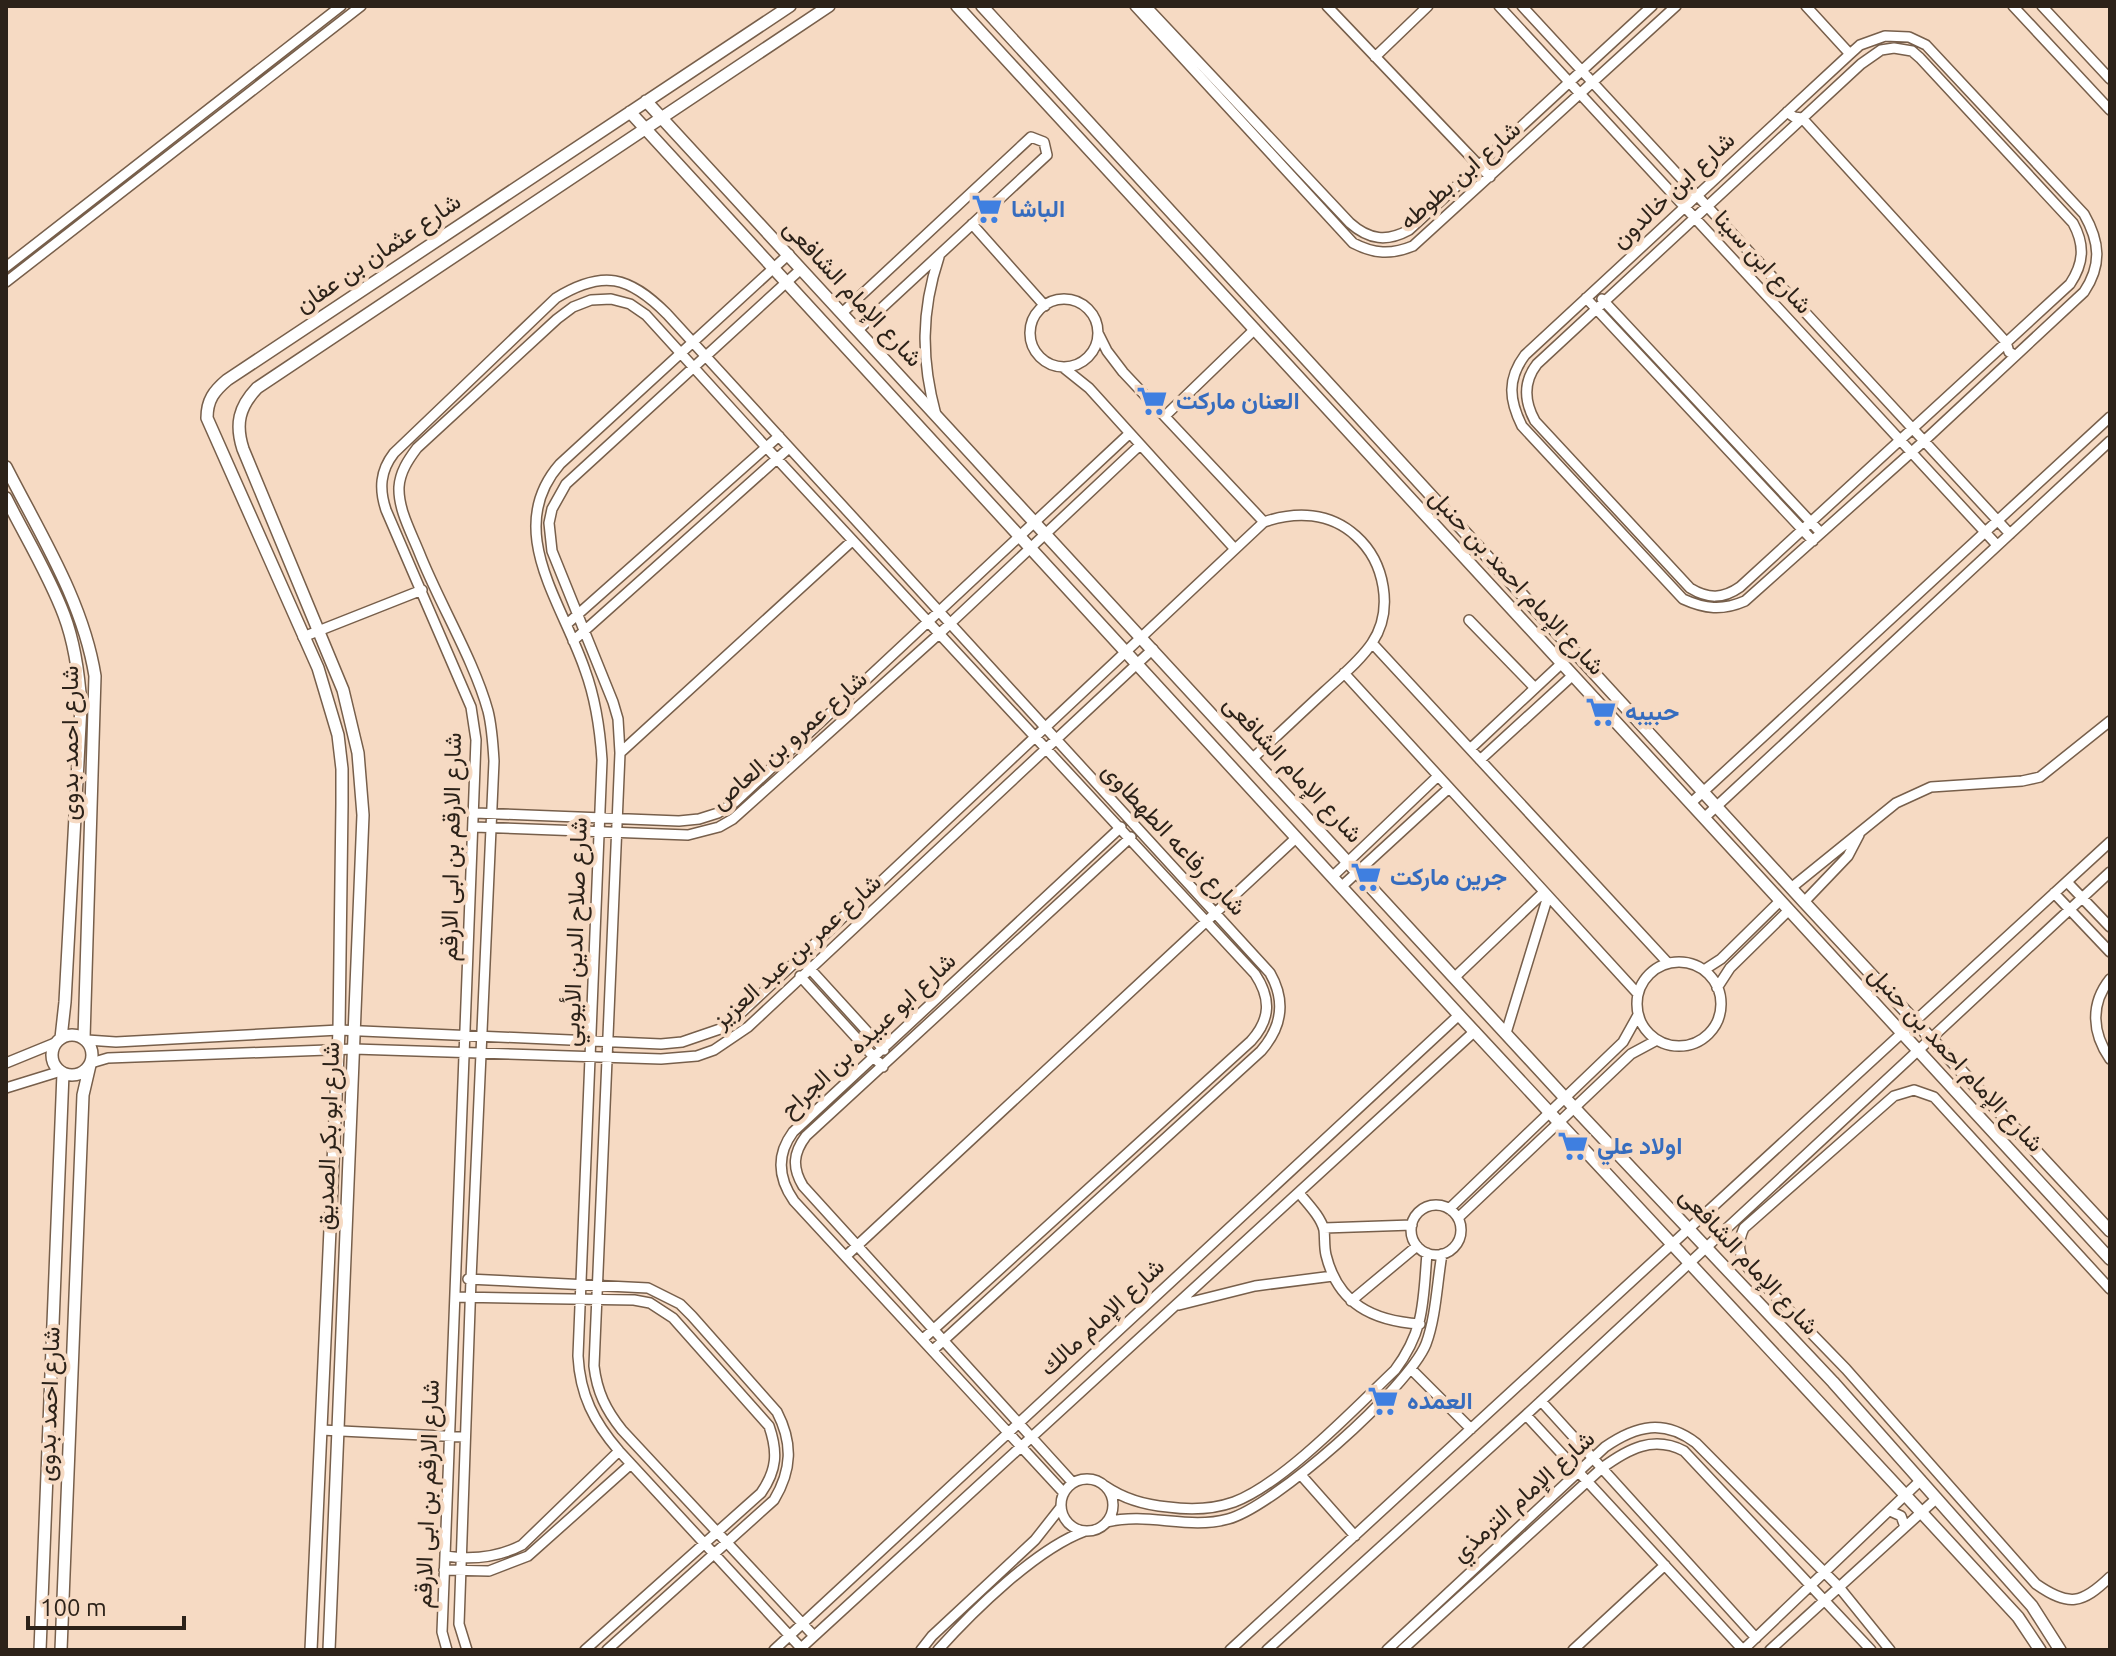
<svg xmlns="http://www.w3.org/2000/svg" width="2116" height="1656" viewBox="0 0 2116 1656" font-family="Ubuntu,Vazirmatn,sans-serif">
	<rect width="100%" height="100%" fill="#f6dac3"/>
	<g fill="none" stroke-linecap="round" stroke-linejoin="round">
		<g stroke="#775f4b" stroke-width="12">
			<path id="minor" d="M1135,6L1353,243C1374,254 1391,255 1413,246L1676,6
				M1146,6L1350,223C1369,240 1387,242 1409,230L1652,6
				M1327,6L1490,177
				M1499,6L1997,545
				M1522,6L2010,534
				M1806,6L1850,54
				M2013,6L2110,110
				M2042,6L2110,79
				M1885,36L1909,37L1926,45L2084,214C2100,242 2102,265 2084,292L1924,441L1745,601C1722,611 1705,609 1683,599L1522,426C1509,400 1507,379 1525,355L1850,54L1860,45Z
				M1894,48L1912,51L1920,58L2073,223C2085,245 2084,263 2070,284L1740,587C1723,599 1708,599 1690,588L1535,421C1524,401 1523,382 1537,364L1861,64L1881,50Z
				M1375,57L1428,6
				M1787,112L1794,117L1802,118L2006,342L2009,352L2015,355
				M972,224L1045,306
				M789,254L560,464C503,529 562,602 585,670C596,700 600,729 602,760L578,1356C580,1395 594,1422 619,1451L801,1648
				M6,267L341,6
				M801,269L566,484L552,509L549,523L552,551L613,702L618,719L620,753L594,1366C597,1392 606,1410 622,1430L814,1636
				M6,282L361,6
				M1586,298L1813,541
				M1602,299L1821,533
				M1030 333a34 34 0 1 1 68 0a34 34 0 1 1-68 0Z
				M842,313L1031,137L1044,142L1047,155L858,330
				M1098,333L1107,351L1123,372L1264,522
				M1064,368L1089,388L1234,548
				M936,415C921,360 921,311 939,257
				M1165,416L1255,329
				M1469,620L1535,688
				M567,624L779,436
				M303,637L422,590
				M573,641L789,448
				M1372,643L1668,963
				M1344,673L1638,994
				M1470,749L1562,663
				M620,753L852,541
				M1480,760L1573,675
				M1691,803L2110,417
				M475,813L679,821L699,819L718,813L735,802L1130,433
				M1704,818L2110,441
				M474,827L688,835L719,827L733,819L939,634L1140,445
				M1332,877L1438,776
				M2067,882L2110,927
				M1341,887L1449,788
				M1791,888L1896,803L1931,787L2022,781L2040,777L2110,721
				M2054,893L2110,952
				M1804,902L1848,856L1859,835
				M801,959L884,1050
				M1637 1004a42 42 0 1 1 84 0a42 42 0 1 1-84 0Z
				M1704,970L1721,959L1780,901
				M800,976L883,1067
				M1455,977L1544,892
				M2110,979C2090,1004 2092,1033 2110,1059
				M1717,988L1730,968L1789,910
				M1506,1033L1548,896
				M87,1040L116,1042L339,1030L661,1044L682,1042L720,1029L741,1013L1264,522C1296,511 1330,512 1356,536C1385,562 1394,610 1372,643C1360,661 1341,676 1325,691C1301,713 1277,736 1253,758
				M6,1063L55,1043
				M91,1063L108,1058L354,1049L661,1059L697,1056L714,1050L748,1027L1153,649
				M6,1088L61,1071
				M1299,1193C1308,1204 1321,1217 1324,1230C1325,1238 1324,1247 1326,1255C1338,1304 1373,1321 1420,1324
				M1411 1230a25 25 0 1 1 50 0a25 25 0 1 1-50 0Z
				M1449,1209L1623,1042L1638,1015
				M1458,1218L1631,1054L1657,1040
				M1324,1228L1412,1225
				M846,1256L1296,838
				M468,1279L648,1288L680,1304L692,1316L777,1412C793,1443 792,1470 774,1500L607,1650
				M2110,1289L1934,1097L1914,1090L1894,1096L1744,1228C1737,1243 1738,1256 1749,1269L1846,1369L2036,1584C2069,1607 2082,1604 2110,1577
				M456,1297L634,1300L650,1303L673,1318L769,1426C778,1452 777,1470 761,1493L585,1650
				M1351,1301L1417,1246
				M1179,1305L1255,1286L1333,1276
				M1411,1369L1471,1429
				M1541,1401L1756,1638
				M1526,1415L1743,1650
				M321,1430L464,1437
				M1301,1475L1355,1536
				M1061 1505a26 26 0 1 1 52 0a26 26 0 1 1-52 0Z
				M1073,1483L803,1186C792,1168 793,1153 806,1136L1131,837
				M1105,1486C1124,1499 1144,1505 1168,1507C1189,1510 1214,1509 1234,1502C1283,1484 1356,1407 1395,1370C1425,1330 1423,1301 1427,1253
				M1064,1493L794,1201C778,1178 776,1155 793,1132L1121,827
				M1890,1511L1901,1516L1905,1527
				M1107,1522C1148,1512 1188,1530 1228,1519C1274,1507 1408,1388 1426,1344C1436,1317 1437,1283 1442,1254
				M445,1556C472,1560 497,1558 522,1545L619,1451
				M444,1570L489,1571L528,1556L631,1464
				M447,1650L442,1632L445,1556L476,740L471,707L386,510C379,489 380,471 394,453L556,298C603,269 629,276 667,314L1270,973C1286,1001 1282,1027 1261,1051L933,1350
				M467,1650L459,1624L471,1279L494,761C493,744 492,727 488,711C474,660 439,603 419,552C411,532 398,509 399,487C400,472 408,460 417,448L557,319L573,307L591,300L611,299L630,304L646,315L766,447L1255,974C1271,998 1271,1019 1251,1041L923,1339
				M774,1650L1459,1015
				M799,1650L1475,1031
				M921,1650L932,1636L1035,1540L1061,1507
				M938,1650C973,1611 1036,1549 1085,1531
				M1230,1650L2110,842
				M1267,1650L1526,1415L2110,872
				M1387,1650L1605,1447C1637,1425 1664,1419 1696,1443L1839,1587L1890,1650
				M1402,1650L1602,1468C1628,1449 1653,1435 1684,1451L1871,1650
				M1573,1650L1665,1565
				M1743,1650L1921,1480
				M1770,1650L1937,1498"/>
		</g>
		<g stroke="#775f4b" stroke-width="14">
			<path id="tertiary" d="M957,6L2110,1259
				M982,6L1804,902L2110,1231
				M646,101L1566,1099L1833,1382L2032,1606L2060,1650
				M630,112L1459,1015L1921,1512L2018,1617L2040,1650
				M6,467C40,534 83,601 95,676L84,1038
				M6,498C25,536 49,575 64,615C75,644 79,675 81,706L65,1002L61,1038
				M52 1055a20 20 0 1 1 40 0a20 20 0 1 1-40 0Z
				M40,1650L63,1073
				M61,1650L83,1095L90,1065
				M311,1650L339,1030L342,804V769L338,735L318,668L207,418C207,400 214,391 227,380L790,6
				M329,1650L363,815L358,753L343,690L243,449C235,424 239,407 257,388L829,6"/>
		</g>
		<use href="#minor" stroke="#fff" stroke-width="9"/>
		<use href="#tertiary" stroke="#fff" stroke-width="11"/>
	</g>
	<defs>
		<g id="supermarket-bare" transform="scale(2.4)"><path d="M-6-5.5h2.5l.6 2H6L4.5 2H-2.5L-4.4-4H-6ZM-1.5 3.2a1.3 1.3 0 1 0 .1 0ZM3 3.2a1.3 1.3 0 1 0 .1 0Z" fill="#3f7fe0" stroke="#f6dac3" stroke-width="2.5" paint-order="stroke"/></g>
	</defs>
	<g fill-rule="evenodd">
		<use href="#supermarket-bare" x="987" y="209"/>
		<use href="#supermarket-bare" x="1152" y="401"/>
		<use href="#supermarket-bare" x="1601" y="712"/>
		<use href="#supermarket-bare" x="1366" y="877"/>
		<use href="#supermarket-bare" x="1573" y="1146"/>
		<use href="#supermarket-bare" x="1383" y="1401"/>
	</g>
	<g text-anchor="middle" stroke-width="8" stroke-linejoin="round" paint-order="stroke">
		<g font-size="24" fill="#2c2219" stroke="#f6dac3">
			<text transform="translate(1460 175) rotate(-41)" y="8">شارع ابن بطوطه</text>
			<text transform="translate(1673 190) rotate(-43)" y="8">شارع ابن خالدون</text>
			<text transform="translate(378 253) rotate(-34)" y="8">شارع عثمان بن عفان</text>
			<text transform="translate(1763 262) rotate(47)" y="8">شارع ابن سينا</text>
			<text transform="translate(853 293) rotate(47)" y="8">شارع الإمام الشافعى</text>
			<text transform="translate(1517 582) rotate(47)" y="8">شارع الإمام احمد بن حنبل</text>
			<text transform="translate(789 740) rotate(-41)" y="8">شارع عمرو بن العاص</text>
			<text transform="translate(70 743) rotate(-90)" y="8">شارع احمد بدوى</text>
			<text transform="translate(1293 769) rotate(47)" y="8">شارع الإمام الشافعى</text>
			<text transform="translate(1174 839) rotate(47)" y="8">شارع رفاعه الطهطاوى</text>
			<text transform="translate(451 847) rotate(-89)" y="8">شارع الارقم بن ابى الارقم</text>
			<text transform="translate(575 932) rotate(-88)" y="8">شارع صلاح الدين الأيوبي</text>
			<text transform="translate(797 951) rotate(-42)" y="8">شارع عمر بن عبد العزيز</text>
			<text transform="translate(868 1035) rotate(-43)" y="8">شارع ابو عبيده بن الجراح</text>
			<text transform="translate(1956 1059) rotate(47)" y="8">شارع الإمام احمد بن حنبل</text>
			<text transform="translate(328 1136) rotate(-88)" y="8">شارع ابو بكر الصديق</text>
			<text transform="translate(1749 1261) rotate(47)" y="8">شارع الإمام الشافعى</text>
			<text transform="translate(1102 1317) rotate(-43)" y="8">شارع الإمام مالك</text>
			<text transform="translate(49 1404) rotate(-88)" y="8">شارع احمد بدوى</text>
			<text transform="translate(427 1494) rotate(-88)" y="8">شارع الارقم بن ابى الارقم</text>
			<text transform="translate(1523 1496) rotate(-42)" y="8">شارع الإمام الترمذي</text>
		</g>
		<g font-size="24" font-weight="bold" fill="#366cbe" stroke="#f6dac3" text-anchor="start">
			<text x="1011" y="217">الباشا</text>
			<text x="1176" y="409">العنان ماركت</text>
			<text x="1625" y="720">حبيبه</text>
			<text x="1390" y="885">جرين ماركت</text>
			<text x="1597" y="1154">اولاد علي</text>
			<text x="1407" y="1409">العمده</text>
		</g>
	</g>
	<rect width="2116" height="1656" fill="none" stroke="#2c2219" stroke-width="16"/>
	<path d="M28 1616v12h156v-12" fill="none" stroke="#2c2219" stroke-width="4"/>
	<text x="40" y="1616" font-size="24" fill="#2c2219" stroke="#f6dac3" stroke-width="6" paint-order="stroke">100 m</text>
</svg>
